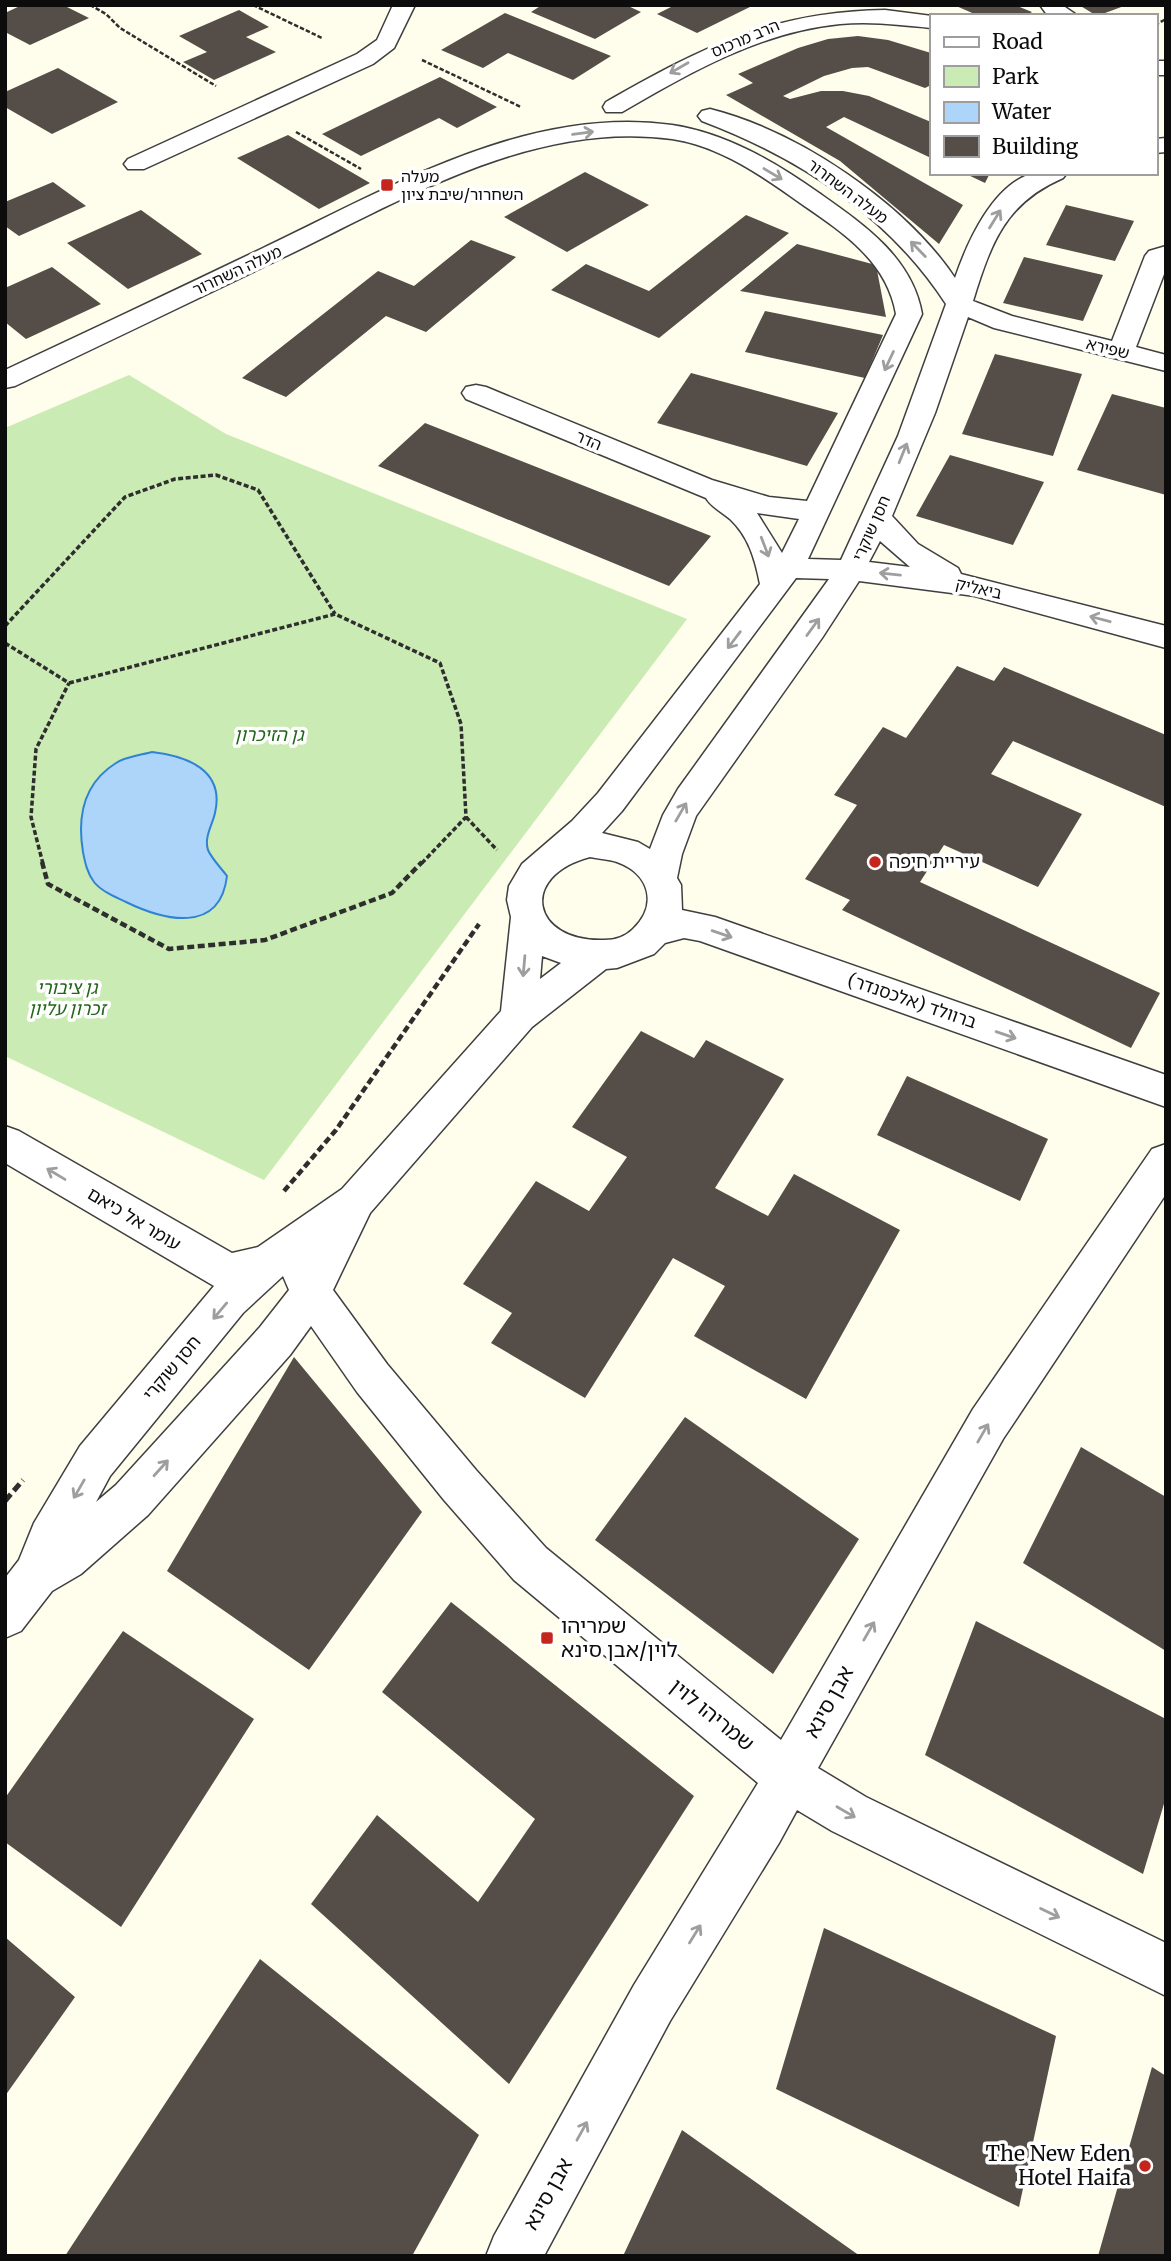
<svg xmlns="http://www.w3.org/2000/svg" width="1171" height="2261" viewBox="0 0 1171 2261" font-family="Merriweather,'Noto Sans Hebrew',serif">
	<rect width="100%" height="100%" fill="#fffdeb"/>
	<path fill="#caebb3" d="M129,375L226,434L687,619L264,1180L5,1056V428Z"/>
	<path fill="#add5f9" stroke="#3082d4" stroke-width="2" d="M152,752C187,756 225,770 215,813C212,826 204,837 208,850C212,859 221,868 227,876C220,935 163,920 126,902C115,897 101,891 94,882C87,873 85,862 83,852C77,816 84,783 116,763C125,757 141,755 152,752Z"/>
	<path fill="#554e48" d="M22,5H63L89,18L30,45L5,32V13Z
		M542,5H626L641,12L595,39L531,12Z
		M675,5H754L697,33L657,14Z
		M954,5H1015L1032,12L1026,16H979Z
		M1079,5H1124V6L1097,16Z
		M239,10L269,27L246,37L276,52L214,80L183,62L207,52L179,36Z
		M505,13L611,56L573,80L508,53L483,68L441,50Z
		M858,36L888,40L931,53V85L925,88L868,67L852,68L824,76L783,96L790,99L821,91H843L869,96L931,122V158L844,117L826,127L963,205L939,244L840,161L726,95L753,83L738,74L798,48L828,39Z
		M58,68L118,102L52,134L5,107V92Z
		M440,77L497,107L457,128L439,118L361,156L322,134Z
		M288,135L370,183L319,209L237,158Z
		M585,172L649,205L567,252L504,217Z
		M964,173H990L985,183Z
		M53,182L86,206L19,236L5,226V202Z
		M1066,205L1134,221L1115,261L1046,245Z
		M141,210L202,254L128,289L67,243Z
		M746,215L789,233L659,338L551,290L586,264L649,291Z
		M471,240L516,257L426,332L386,316L286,397L242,378L378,271L414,286Z
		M797,244L876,265L886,317L740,291Z
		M1024,257L1103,275L1083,321L1003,303Z
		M52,267L101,304L26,339L5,322V288Z
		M765,311L883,335L865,378L745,352Z
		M995,354L1082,374L1053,456L962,434Z
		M691,373L838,413L807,466L657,423Z
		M1112,394L1166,408V495L1077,470Z
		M425,423L711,536L669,586L378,466Z
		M950,455L1044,482L1013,545L916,516Z
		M957,666L994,681L1004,667L1166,735V807L1013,741L991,774L1082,814L1038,887L944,845L920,882L1160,993L1131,1048L842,910L850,900L805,879L857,805L834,795L883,727L906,738Z
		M641,1031L694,1058L706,1040L784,1079L715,1188L768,1216L794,1174L900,1230L806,1399L694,1336L725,1286L673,1258L585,1398L491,1343L512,1313L463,1284L536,1181L589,1211L627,1157L572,1127Z
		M907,1076L1048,1139L1020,1201L877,1135Z
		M294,1357L422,1512L309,1670L167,1571Z
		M685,1417L859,1539L773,1674L595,1540Z
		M1081,1447L1166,1497V1651L1023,1563Z
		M451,1602L694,1796L509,2084L311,1904L377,1815L478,1902L535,1819L382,1692Z
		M976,1621L1166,1719V1797L1143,1874L925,1755Z
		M123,1631L254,1719L121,1927L5,1842V1798Z
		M824,1928L1056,2036L1019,2207L776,2089Z
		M5,1937L75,1997L5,2096Z
		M260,1959L479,2135L412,2256H65Z
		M1152,2067L1166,2076V2256H1098Z
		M682,2130L860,2256H623Z"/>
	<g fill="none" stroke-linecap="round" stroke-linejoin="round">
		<g stroke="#3f3f3f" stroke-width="3">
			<path id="minor" d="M393,5H415L394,48L373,64L144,169H128L124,164L128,159L357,54L377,40Z
				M1040,5H1062L1078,16H1048Z
				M885,10L932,16L931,28C901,25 871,21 840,24C760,32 691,72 622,112H606L603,107L606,102C703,47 770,12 885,10Z
				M1155,61H1166V75H1155Z
				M710,109C798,131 905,203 955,278C967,243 993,183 1034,173C1044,171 1057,173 1067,173L1063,178C1005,203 991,243 973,301L1012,316L1112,341L1145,256L1149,251L1166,246V269L1136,347L1166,355V371L994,328L968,317L935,413L892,516L918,544L958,568L961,574L1166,626V648L975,596L859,581L822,638L696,816L682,854L677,878L681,885L682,910L715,917L1166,1075V1107L700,941L684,938L665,943L654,954L617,968L606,969L532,1027L370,1213L333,1290L387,1364L476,1470L546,1548L781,1740L973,1409L1152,1149L1166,1144V1194L1003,1439L818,1768L866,1797L1166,1943V1996L832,1831L797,1810L779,1843L670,2021L544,2256H486L494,2236L634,1985L758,1783L514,1580L444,1500L357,1392L311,1326L290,1355L148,1515L81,1574L52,1591L21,1631L5,1638V1578L19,1560L34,1523L80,1446L214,1286L5,1163V1126L19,1131L232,1253L258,1247L342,1189L501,1011L511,917L507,900L509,886L522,864L572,821L598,793L760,584C755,559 749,537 730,519C722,512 711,507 706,498L466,399L462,393L466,387L476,385L486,387L712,480L769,497L807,501L896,314C887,262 844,233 803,205C764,177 720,146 672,139C533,120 403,200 282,258C193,301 104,344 15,386L5,388V370C91,330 178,289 263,248C389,188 527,105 672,125C726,133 775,162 819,193C863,224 912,257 922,314L808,559L841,560L898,436L946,304C888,215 800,158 702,121L698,116L702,111ZM757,513L799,519L782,553ZM880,541L910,567L869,562ZM796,578L829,579L678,789L663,815L650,849L638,842L602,833L622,811ZM590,857C599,859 608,859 617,862C650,874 658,905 633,929C625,937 615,940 604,940C531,942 518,876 590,857ZM542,956L561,963L540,979ZM283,1276L289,1290L260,1327L116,1485L96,1502L110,1476L243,1313Z
				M1166,138V152L1155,153V139Z"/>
		</g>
		<path stroke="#2e2e2e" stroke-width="2.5" stroke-dasharray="4.5 2" stroke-linecap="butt" d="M90,5L106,14L120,28L216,86
			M253,5L322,38
			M1155,25L1166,19
			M422,60L521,107
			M296,132L361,169"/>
		<path stroke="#2e2e2e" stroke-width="3.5" stroke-dasharray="5 2.5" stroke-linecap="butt" d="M5,626L125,497L175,479L216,475L258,490L335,614
			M5,643L69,683
			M69,683L335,614L440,663L461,724L466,817L421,864
			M466,817L497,850
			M43,864L31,817L36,749L69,683"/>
		<path stroke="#2e2e2e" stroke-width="4.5" stroke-dasharray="7 3.5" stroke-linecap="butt" d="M42,862L48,884L169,949L265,940L392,893L422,862
			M284,1191L336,1130L479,924"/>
		<path stroke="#2e2e2e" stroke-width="5" stroke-dasharray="9 4.5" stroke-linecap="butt" d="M5,1501L23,1480"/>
		<use href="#minor" fill="#fff" fill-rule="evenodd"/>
	</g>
	<defs><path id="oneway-shaft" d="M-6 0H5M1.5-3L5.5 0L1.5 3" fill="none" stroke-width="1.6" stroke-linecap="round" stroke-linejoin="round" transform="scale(1.75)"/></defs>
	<g stroke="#9e9e9e">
		<use href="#oneway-shaft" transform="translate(679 68) rotate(150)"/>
		<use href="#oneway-shaft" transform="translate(583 133) rotate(-8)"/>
		<use href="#oneway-shaft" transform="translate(773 174) rotate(31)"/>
		<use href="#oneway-shaft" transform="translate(995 219) rotate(-58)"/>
		<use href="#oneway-shaft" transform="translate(918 249) rotate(-134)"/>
		<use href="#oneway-shaft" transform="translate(889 361) rotate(115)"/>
		<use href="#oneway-shaft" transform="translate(903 453) rotate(-68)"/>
		<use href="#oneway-shaft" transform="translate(765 547) rotate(69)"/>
		<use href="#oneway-shaft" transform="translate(890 574) rotate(-174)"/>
		<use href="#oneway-shaft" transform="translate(1100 619) rotate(-165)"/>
		<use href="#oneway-shaft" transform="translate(813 627) rotate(-54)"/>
		<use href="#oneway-shaft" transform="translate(734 640) rotate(127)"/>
		<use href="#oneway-shaft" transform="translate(681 812) rotate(-60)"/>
		<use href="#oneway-shaft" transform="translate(722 934) rotate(19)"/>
		<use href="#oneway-shaft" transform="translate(524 966) rotate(95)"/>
		<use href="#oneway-shaft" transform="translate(1006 1035) rotate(19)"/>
		<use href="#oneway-shaft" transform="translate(56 1174) rotate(-149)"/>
		<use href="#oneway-shaft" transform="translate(220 1311) rotate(130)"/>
		<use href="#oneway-shaft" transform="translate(983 1433) rotate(-60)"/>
		<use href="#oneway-shaft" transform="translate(161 1468) rotate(-48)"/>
		<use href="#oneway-shaft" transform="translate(79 1489) rotate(120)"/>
		<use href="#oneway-shaft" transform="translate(869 1631) rotate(-60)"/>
		<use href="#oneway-shaft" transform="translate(846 1812) rotate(30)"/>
		<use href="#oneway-shaft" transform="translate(1050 1913) rotate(26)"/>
		<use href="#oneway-shaft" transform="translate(695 1934) rotate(-58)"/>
		<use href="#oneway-shaft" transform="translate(582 2131) rotate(-61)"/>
	</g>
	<g fill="#c3261d" stroke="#fff" stroke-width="2.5">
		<rect x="380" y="178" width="14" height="14" rx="3.5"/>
		<circle cx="875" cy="862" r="7"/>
		<rect x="540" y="1631" width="14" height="14" rx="3.5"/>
		<circle cx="1145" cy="2166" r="7"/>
	</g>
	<g text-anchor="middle" stroke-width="7" stroke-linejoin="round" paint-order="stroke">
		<g font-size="16" fill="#0c0c0c" stroke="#fff">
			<text transform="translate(745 38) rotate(-23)" y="6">הרב מרכוס</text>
			<text transform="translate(848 191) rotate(37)" y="6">מעלה השחרור</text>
			<text transform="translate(237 270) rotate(-25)" y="6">מעלה השחרור</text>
			<text transform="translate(1108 348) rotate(14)" y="6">שפירא</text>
			<text transform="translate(589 440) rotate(23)" y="6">הדר</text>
			<text transform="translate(871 528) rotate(-66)" y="6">חסן שוקרי</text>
			<text transform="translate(979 588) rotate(13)" y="6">ביאליק</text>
		</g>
		<g font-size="16" fill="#0c0c0c" stroke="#fff" text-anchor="start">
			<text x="401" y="182">מעלה<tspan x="401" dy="18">השחרור/שיבת ציון</tspan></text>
		</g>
		<g font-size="18" font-style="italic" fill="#226619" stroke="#fff">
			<text x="269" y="741">גן הזיכרון</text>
			<text x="67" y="994">גן ציבורי<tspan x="67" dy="21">זכרון עליון</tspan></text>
		</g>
		<g font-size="18" fill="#0c0c0c" stroke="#fff" text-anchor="start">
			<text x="889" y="868">עיריית חיפה</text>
		</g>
		<g font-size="18" fill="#0c0c0c" stroke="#fff">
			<text transform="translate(912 1001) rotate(19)" y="6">ברוולד (אלכסנדר)</text>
			<text transform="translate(134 1219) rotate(31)" y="6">עומר אל כיאם</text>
			<text transform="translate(172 1368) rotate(-50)" y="6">חסן שוקרי</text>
		</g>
		<g font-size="21" fill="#0c0c0c" stroke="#fff" text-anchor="start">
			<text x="561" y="1633">שמריהו<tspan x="561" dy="24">לוין/אבן סינא</tspan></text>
			<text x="1131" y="2161" text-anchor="end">The New Eden<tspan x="1131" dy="24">Hotel Haifa</tspan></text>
		</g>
		<g font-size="21" fill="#0c0c0c" stroke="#fff">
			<text transform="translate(829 1702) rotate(-61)" y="7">אבן סינא</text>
			<text transform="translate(712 1715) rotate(39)" y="7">שמריהו לוין</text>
			<text transform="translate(548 2194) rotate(-61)" y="7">אבן סינא</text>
		</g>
	</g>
	<rect width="1171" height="2261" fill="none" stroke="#0c0c0c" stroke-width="14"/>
	<rect x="930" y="14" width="228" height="161" fill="#ffffff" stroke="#9e9e9e" stroke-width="2"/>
	<rect x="944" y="37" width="35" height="10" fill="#ffffff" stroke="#9e9e9e" stroke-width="2"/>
	<text x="992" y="49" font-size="21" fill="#0c0c0c">Road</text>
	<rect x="944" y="66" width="35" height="21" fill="#caebb3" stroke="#9e9e9e" stroke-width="2"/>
	<text x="992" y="84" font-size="21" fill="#0c0c0c">Park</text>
	<rect x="944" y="102" width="35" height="21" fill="#add5f9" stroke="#9e9e9e" stroke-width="2"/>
	<text x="992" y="119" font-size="21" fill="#0c0c0c">Water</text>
	<rect x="944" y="136" width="35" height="21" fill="#554e48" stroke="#9e9e9e" stroke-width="2"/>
	<text x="992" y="154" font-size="21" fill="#0c0c0c">Building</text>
</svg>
